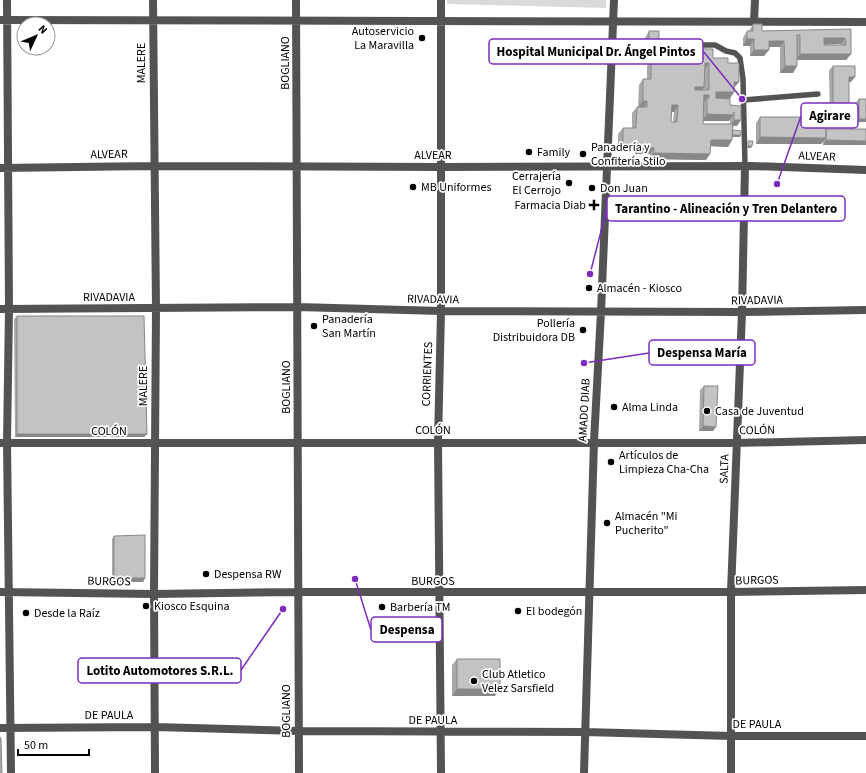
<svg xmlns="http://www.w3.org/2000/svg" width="866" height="773" viewBox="0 0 866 773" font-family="'Source Sans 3',sans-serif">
	<rect width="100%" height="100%" fill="#fff"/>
	<path fill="#dadada" d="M447,0H606V8L447,4Z"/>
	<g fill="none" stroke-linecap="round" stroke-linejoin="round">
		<path stroke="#535353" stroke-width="5.5" d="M663,43L676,45H715L726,51L735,53L740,58L743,79L745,166
			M744,100L818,94"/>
		<path stroke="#535353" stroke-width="8" d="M7,0L9,309L7,443L11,773
			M153,0L156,309L154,594L155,773
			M296,0L299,773
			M0,20L866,22
			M754,22L755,0
			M0,168L153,166L442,167L752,166L866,170
			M0,309L298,307L441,311L742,312L866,310
			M0,443H737L866,440
			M0,592L154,594L297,592H731L866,590
			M0,728L155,727L299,731L585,732L731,736H866
			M441,773L438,442L441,311V0
			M584,773L594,441L601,312L614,0
			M731,773V592L742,312L745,166"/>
	</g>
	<path fill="#a8a8a8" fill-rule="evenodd" d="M753,24L762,31L851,29V54L846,60H797V66L793,73H780V47H769L764,56H750V46H743V38L747,31H749ZM824,44H841V45H824Z
		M649,31L659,48L713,58L728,63L734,88V92L730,99V105L741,106L737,126H733V130L741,135L740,137H732V140L728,147L710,146L706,160L650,159V154H635V150H618V134L623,128H632V113L637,107H638L639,85L643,79H647V66L649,62V57H645V38ZM671,112H674L673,122H671ZM730,119V124H703V121H729Z
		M833,66L851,82H849V108L853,123H830L829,70Z
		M859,99H866V122H856V102Z
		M760,117L826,130L866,129V145H823V142L821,144H756V123Z
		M17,316L147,434L144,437H15L14,319Z
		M704,386L713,431H699L700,390Z
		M114,536L145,578L143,582H112V539Z
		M457,659L495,696H452V665Z"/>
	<path fill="#888" d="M824,38H845L841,44L820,45Z
		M747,39H754L750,46H743Z
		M769,41H784L780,47H764Z
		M649,50H654L649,57H645Z
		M754,50H769L764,56H750Z
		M800,54H851L846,60H796Z
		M705,63H709L705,69Z
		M785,66H797L793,73H780Z
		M849,77H855L851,82H846Z
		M734,82H739L734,88H730Z
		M695,87H704L700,93H690Z
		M716,92H734L729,99L711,98Z
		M704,95H709L704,102H699Z
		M643,101H647L643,108H638Z
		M672,105H678L674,112L667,111Z
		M707,114L733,115L729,121H702Z
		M833,118H856L853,123H830Z
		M859,119H866V122H856Z
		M734,120H741L737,126H730Z
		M730,135H741L740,137H729Z
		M760,137L826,138L821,144H756Z
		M711,140H732L728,147L706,146Z
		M826,140L866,141V145H823Z
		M623,144H639L635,150H618Z
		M748,146H752L751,148H747Z
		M639,147L654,148L650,154H635Z
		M654,153L710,154L706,160L650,159Z
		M703,426L716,427L713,431H699Z
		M17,434H147L144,437H15Z
		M114,578H145L143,582H112Z
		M457,689H500L495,696H452Z"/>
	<path fill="#c3c3c3" stroke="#888" fill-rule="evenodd" d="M753,24H762V31L851,29V54H800V35H797V66H785L784,41H769V50H754V39H747V31H753ZM824,38H845L846,45H824Z
		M649,31H659V48L713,49V58H728V63H739V82H734V92H716V98L730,99V105L741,106V120H734V112L733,115L707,114V98H709V95H704L703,124H733L732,140H711L710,154L654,153V148L639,147V144H623V128H636L637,107H647V101H643V79H651V59H654V50H649ZM705,63H709V90H695V87H704ZM672,105H678L677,122H671Z
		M833,66H855V77H849V108H856V118H833Z
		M859,99H866V119H859Z
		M760,117H826V138L760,137Z
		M826,129H866V141L826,140Z
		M733,130L741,131V135H732Z
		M748,141H753L752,146H748Z
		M17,316H144L147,434H17Z
		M704,386H718L716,427L703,426Z
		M145,535V578H114V536Z
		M457,659H500V689H457Z
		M0,737L1,739L2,773H0Z"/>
	<g fill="#000" stroke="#fff" stroke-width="1.5">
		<circle cx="422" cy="38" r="4"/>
		<circle cx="529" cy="152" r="4"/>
		<circle cx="583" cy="154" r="4"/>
		<circle cx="569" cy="183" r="4"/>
		<circle cx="413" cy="187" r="4"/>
		<circle cx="592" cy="188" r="4"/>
		<path d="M592 199h4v4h4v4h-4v4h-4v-4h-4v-4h4z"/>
		<circle cx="589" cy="288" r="4"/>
		<circle cx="314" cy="326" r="4"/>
		<circle cx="583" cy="330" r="4"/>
		<circle cx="614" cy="407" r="4"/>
		<circle cx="707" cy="411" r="4"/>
		<circle cx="611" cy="462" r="4"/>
		<circle cx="607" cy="523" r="4"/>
		<circle cx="206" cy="574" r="4"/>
		<circle cx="146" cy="606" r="4"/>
		<circle cx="382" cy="607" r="4"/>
		<circle cx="518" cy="611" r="4"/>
		<circle cx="26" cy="613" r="4"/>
		<circle cx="474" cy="681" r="4"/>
	</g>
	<g text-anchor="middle" stroke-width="3.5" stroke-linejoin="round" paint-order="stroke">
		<g font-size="12" fill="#000" stroke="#fff" text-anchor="start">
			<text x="414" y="35" text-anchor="end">Autoservicio<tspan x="414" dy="14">La Maravilla</tspan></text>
			<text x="591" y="151">Panadería y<tspan x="591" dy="14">Confitería Stilo</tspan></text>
			<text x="537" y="156">Family</text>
			<text x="561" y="180" text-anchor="end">Cerrajería<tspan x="561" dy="14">El Cerrojo</tspan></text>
			<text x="421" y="191">MB Uniformes</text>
			<text x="600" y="192">Don Juan</text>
			<text x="586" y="209" text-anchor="end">Farmacia Diab</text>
			<text x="597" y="292">Almacén - Kiosco</text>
			<text x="322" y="323">Panadería<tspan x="322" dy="14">San Martín</tspan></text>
			<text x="575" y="327" text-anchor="end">Pollería<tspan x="575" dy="14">Distribuidora DB</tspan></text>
			<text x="622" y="411">Alma Linda</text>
			<text x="715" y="415">Casa de Juventud</text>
			<text x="619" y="459">Artículos de<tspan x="619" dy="14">Limpieza Cha-Cha</tspan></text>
			<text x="615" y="520">Almacén "Mi<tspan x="615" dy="14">Pucherito"</tspan></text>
			<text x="214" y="578">Despensa RW</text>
			<text x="154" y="610">Kiosco Esquina</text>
			<text x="390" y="611">Barbería TM</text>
			<text x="526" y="615">El bodegón</text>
			<text x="34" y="617">Desde la Raíz</text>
			<text x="482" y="678">Club Atletico<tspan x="482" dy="14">Velez Sarsfield</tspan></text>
		</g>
		<g font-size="12" fill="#000" stroke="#fff">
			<text transform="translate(141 63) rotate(-90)" y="4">MALERE</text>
			<text transform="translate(285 63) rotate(-90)" y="4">BOGLIANO</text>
			<text transform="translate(109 154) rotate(-1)" y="4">ALVEAR</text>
			<text x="433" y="159">ALVEAR</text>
			<text transform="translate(817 156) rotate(2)" y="4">ALVEAR</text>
			<text x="109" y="301">RIVADAVIA</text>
			<text transform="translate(433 299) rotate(1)" y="4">RIVADAVIA</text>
			<text transform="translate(757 300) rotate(-1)" y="4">RIVADAVIA</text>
			<text transform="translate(427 374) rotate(-88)" y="4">CORRIENTES</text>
			<text transform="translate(143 386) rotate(-90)" y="4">MALERE</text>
			<text transform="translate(286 387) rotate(-90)" y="4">BOGLIANO</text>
			<text transform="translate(584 410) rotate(-87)" y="4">AMADO DIAB</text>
			<text x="433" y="434">COLÓN</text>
			<text transform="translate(757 430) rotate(-1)" y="4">COLÓN</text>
			<text x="109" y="435">COLÓN</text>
			<text transform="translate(724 469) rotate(-88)" y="4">SALTA</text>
			<text transform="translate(757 580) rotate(-1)" y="4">BURGOS</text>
			<text transform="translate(109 581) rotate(1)" y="4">BURGOS</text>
			<text x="433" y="585">BURGOS</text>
			<text transform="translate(286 711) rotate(-90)" y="4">BOGLIANO</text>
			<text x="109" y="719">DE PAULA</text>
			<text x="433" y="724">DE PAULA</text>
			<text x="757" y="728">DE PAULA</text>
		</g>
	</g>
	<path fill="none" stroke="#7b2cbf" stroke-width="1.5" d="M742 99L703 51M777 184L801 116M590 274L607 208M584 363L649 353M355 579L371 630M283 609L241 670"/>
	<g fill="#7b2cbf" stroke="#fff" stroke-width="1.5">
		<circle cx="742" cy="99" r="4"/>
		<circle cx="777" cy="184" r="4"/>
		<circle cx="590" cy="274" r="4"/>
		<circle cx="584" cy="363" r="4"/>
		<circle cx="355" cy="579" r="4"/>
		<circle cx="283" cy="609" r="4"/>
	</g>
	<g fill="#fff" stroke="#7b2cbf" stroke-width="1.5">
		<rect x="489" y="39" width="214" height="25" rx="4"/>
		<rect x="801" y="103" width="57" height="25" rx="4"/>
		<rect x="607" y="196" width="238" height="25" rx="4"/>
		<rect x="649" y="340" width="106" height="25" rx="4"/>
		<rect x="371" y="617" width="71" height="25" rx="4"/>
		<rect x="78" y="658" width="163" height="25" rx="4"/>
	</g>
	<g font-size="13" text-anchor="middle" font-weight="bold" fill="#000">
		<text x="596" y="56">Hospital Municipal Dr. Ángel Pintos</text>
		<text x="830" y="120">Agirare</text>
		<text x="726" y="213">Tarantino - Alineación y Tren Delantero</text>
		<text x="702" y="357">Despensa María</text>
		<text x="407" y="634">Despensa</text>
		<text x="160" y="675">Lotito Automotores S.R.L.</text>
	</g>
	<g transform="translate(36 36) rotate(46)"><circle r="19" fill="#ffffff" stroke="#999999"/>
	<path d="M0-3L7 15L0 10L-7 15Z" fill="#000000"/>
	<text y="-6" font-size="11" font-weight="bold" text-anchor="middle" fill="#000000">N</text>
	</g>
	<path d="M18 749v6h71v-6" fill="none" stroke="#000000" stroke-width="2"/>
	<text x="24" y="749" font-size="12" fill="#000000" stroke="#ffffff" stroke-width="3" paint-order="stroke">50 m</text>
</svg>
